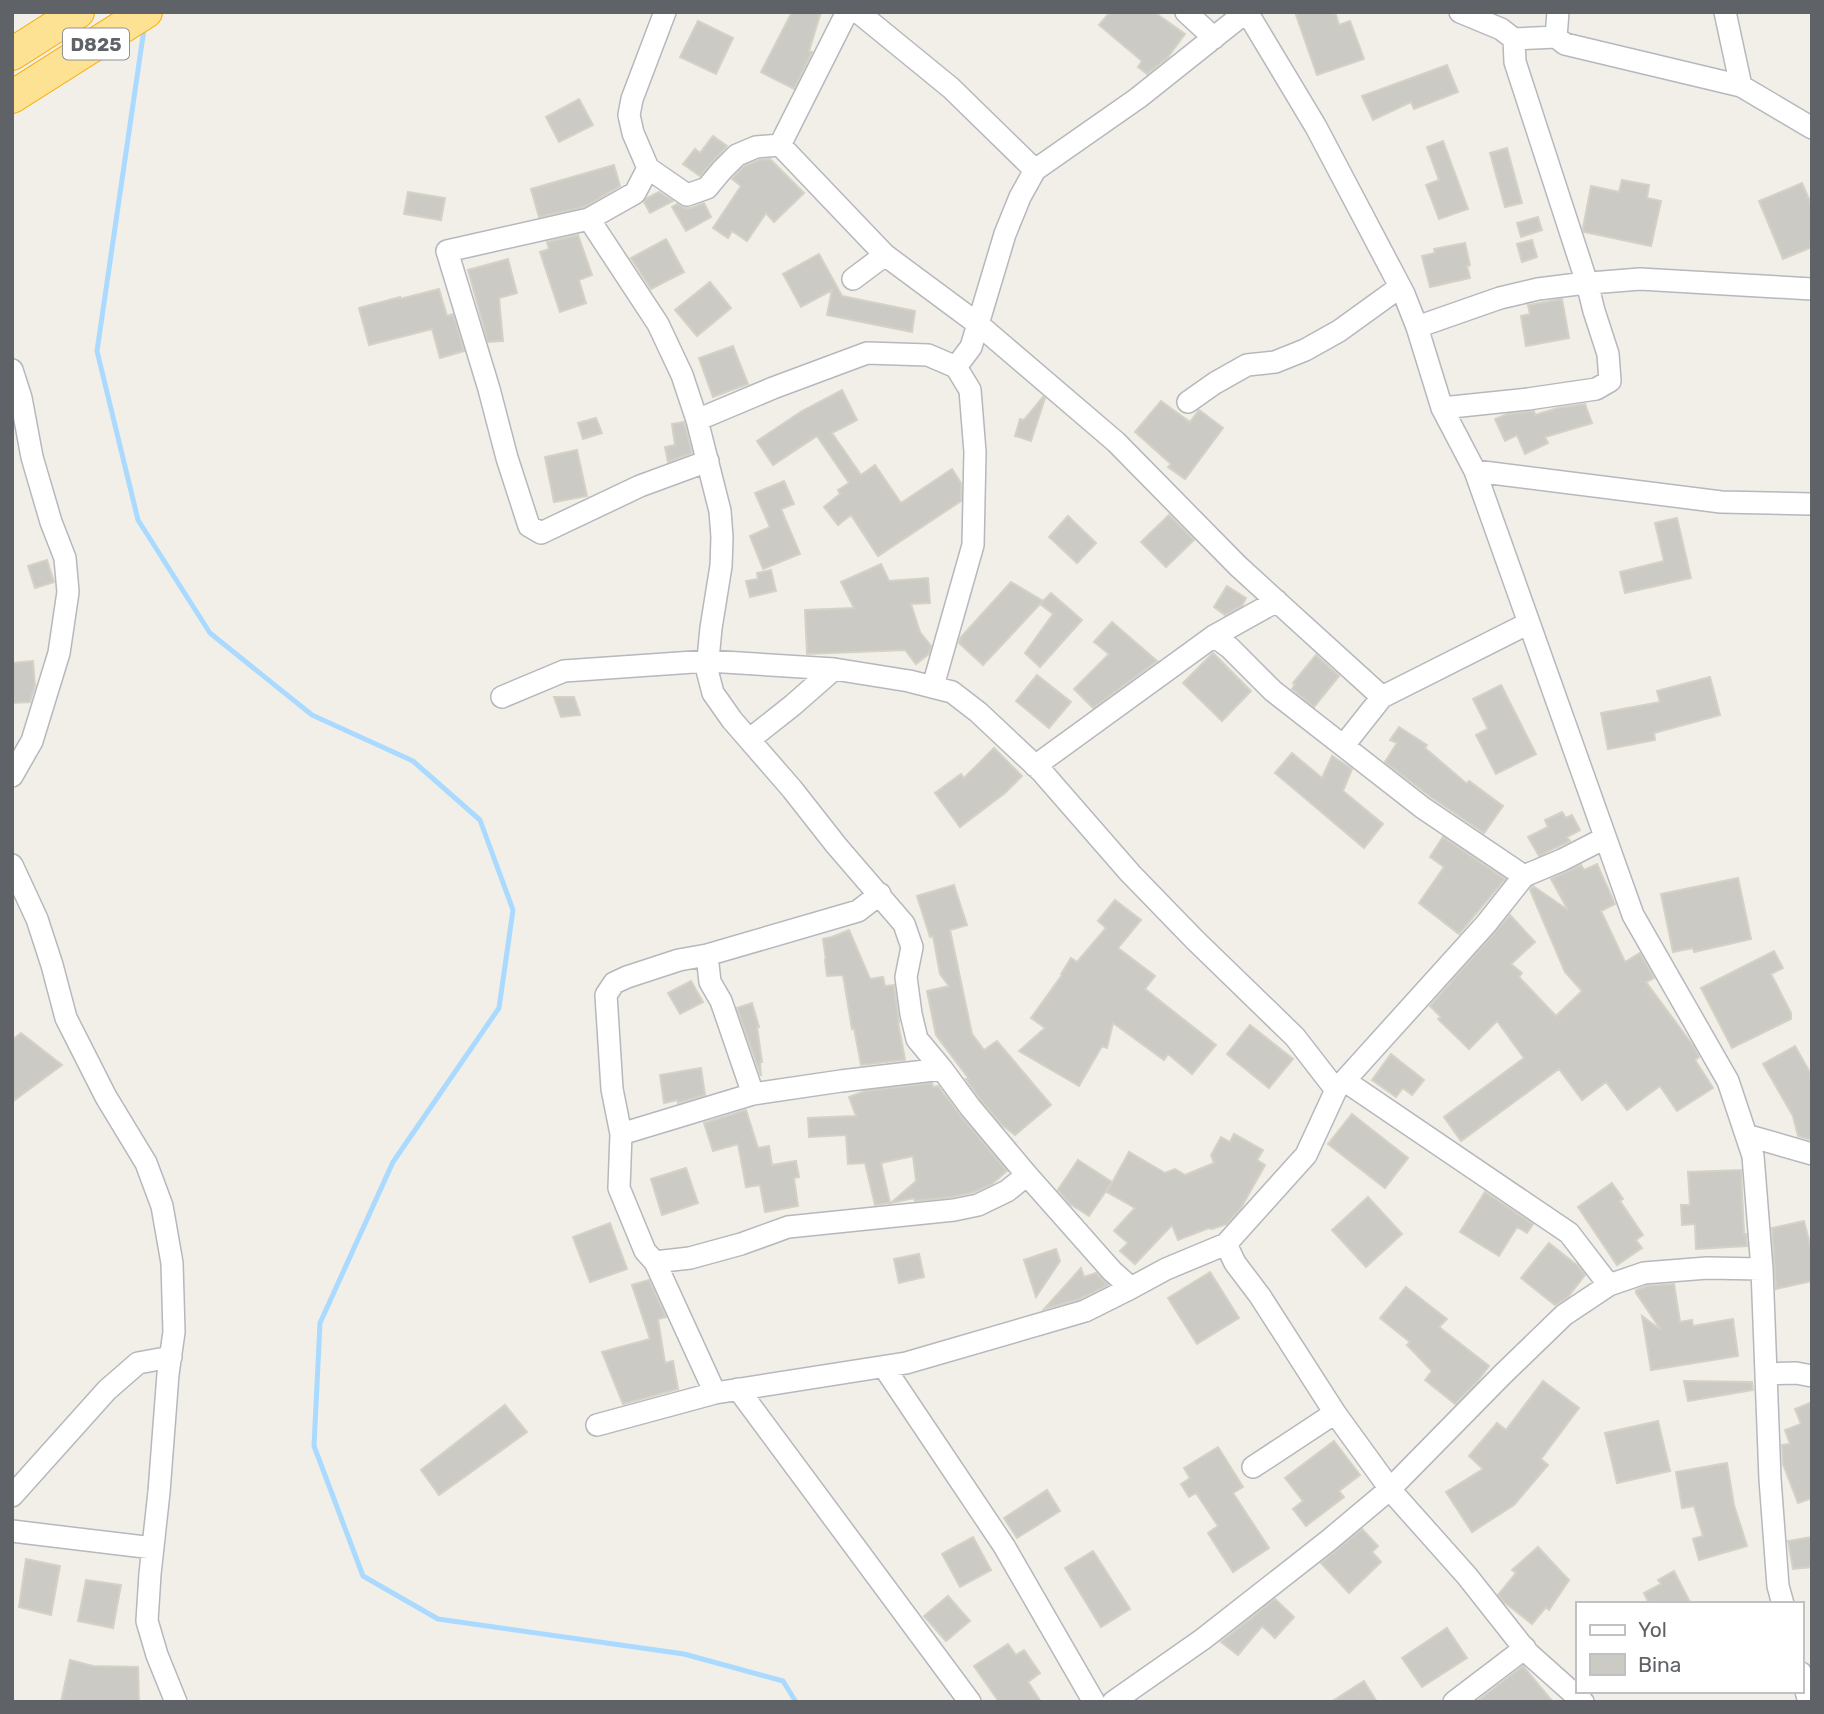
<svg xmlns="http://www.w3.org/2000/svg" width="1824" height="1714" viewBox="0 0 1824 1714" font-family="Rubik,sans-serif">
	<rect width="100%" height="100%" fill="#f1efe8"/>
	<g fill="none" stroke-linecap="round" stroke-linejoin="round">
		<path stroke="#aadaff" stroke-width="5" d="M144,29L97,351L138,520L210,633L312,715L413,761L480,820L513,910L499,1008L393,1162L320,1323L314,1446L363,1576L438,1619L684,1654L783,1681L796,1702"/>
	</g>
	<path fill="#cccac5" stroke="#d6d1c6" stroke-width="2" d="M792,12H821L809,51L812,52L794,89L761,72Z
		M1110,12H1154L1185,34L1168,57L1147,74L1138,67L1142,61L1099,25Z
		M1295,12H1335L1339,25L1350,21L1364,59L1317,75Z
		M698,21L733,38L716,74L680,57Z
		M1447,65L1458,92L1414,109L1411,102L1373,120L1362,96Z
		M579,99L593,125L559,142L546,117Z
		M713,136L727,146L700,176L683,164L695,149L700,153Z
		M1443,141L1468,209L1439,219L1426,185L1439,180L1427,147Z
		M1507,148L1522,203L1505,207L1490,153Z
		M770,159L804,193L774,222L766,213L747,241L732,231L728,238L713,228L741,186L732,179L744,166L759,160Z
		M614,165L620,186L584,207L539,217L531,189Z
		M1622,180L1649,185L1647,198L1661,201L1651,246L1584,232L1583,228L1591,186L1619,192Z
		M1802,183L1812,206V247L1783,259L1759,201Z
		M408,192L445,198L441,220L404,214Z
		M659,192L673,201L650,213L644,202L647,198Z
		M704,203L711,217L686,231L672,207L677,204L685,208H691Z
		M1538,217L1542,230L1521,237L1517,223Z
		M578,235L592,275L579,280L586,303L560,312L540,252L549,249L547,242Z
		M666,239L684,272L651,289L631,258Z
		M1532,240L1537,257L1522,262L1517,244Z
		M1465,243L1470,265L1467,266L1470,278L1430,287L1422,256L1435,253L1434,249Z
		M819,254L842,296L915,311L912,332L827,315L832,290L801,307L783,274Z
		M508,259L517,293L499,298L503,341L488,342L468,270Z
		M710,282L731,308L697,336L675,310Z
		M439,289L447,316L453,314L464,351L440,358L432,329L369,345L359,308L400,297V299Z
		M1562,299L1569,338L1526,346L1521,316L1530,314L1528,305Z
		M733,346L748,384L713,397L699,358Z
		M842,390L857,420L832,433L861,475L875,465L901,503L952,469L961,483V501L878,556L851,515L838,525L824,507L840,494L838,490L849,483L817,436L773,465L757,441L802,411Z
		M1043,397L1045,398L1031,441L1015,436L1020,419L1024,420Z
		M1161,401L1190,422L1199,410L1223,428L1185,479L1168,467L1171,464L1135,432Z
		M1585,404L1592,423L1545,437L1548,443L1525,454L1517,435L1505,441L1495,419L1507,414L1534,411L1535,415L1558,408Z
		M596,418L602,433L583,439L578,423Z
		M684,422L692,453L668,462L665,447L675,445L672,424Z
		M577,450L587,496L554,502L545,457Z
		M784,481L794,504L781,509L800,554L763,569L750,536L770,527L755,493Z
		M1169,515L1194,540L1166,567L1141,542Z
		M1068,516L1096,543L1077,563L1049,537Z
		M1677,518L1691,578L1625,593L1620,572L1664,561L1655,523Z
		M47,560L54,582L35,588L28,566Z
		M881,564L889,581L928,578L930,603L911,604L920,632L931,646L929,654L916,664L905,650L807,654L805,610L854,608L841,582Z
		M771,570L776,591L750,597L746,581L758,579L757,573Z
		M1011,582L1043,601L983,665L959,643L961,637Z
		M1227,586L1246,598L1242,606L1225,615L1214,607Z
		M1051,593L1082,620L1040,667L1025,653L1053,614L1040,604Z
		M1112,622L1157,661L1093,708L1074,689L1109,654L1094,642Z
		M1213,653L1251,691L1222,721L1183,683Z
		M1316,655L1339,676L1314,707L1292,689L1295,684L1293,683Z
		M33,661L35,686L30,702L12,703V663Z
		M1037,675L1071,702L1049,728L1016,701Z
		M1710,677L1720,715L1654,733L1655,740L1608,749L1601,713L1660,702L1657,691Z
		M1501,685L1536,754L1496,774L1476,735L1488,729L1473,699Z
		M554,697H574L580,715L561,717Z
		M1399,727L1427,745L1425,748L1467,784L1469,781L1503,806L1484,833L1431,797L1385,762L1397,743L1390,740Z
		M994,748L1022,776L1005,793L960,827L935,793L961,774L964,778Z
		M1292,753L1322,778L1332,756L1352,769L1343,791L1383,824L1364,848L1275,773Z
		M1562,812L1566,818L1572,815L1580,830L1567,837L1570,841L1539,856L1528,837L1548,827L1545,820Z
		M1443,837L1505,879L1459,934L1419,903L1444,867L1430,857Z
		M1597,864L1615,904L1601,911L1625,962L1640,953L1654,978L1646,982L1694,1047L1699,1057L1695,1060L1713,1088L1677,1111L1660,1086L1627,1110L1606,1082L1582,1100L1559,1069L1461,1141L1444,1117L1524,1058L1497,1021L1469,1049L1438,1019L1441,1017L1430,1006L1510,915L1535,942L1511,964L1522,973L1519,977L1556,1016L1582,991L1565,972L1530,890L1533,886L1568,910L1551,879L1581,865L1584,870Z
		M1738,878L1751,939L1694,952L1693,948L1673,952L1661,894Z
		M954,885L967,925L950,930L972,1034L984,1050L997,1041L1051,1105L1015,1135L1002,1125L980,1099L966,1079H969L936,1035L927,991L949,986L940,974L933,936L930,937L917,896Z
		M1115,900L1141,920L1118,948L1155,976L1145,989L1216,1045L1192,1074L1168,1054L1164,1060L1113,1023L1107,1048L1102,1046L1079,1086L1019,1051L1045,1028L1031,1018L1062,975L1061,974L1071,958L1077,962L1106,928L1098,921Z
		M849,930L870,979L883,977L885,986L894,985L899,1022H898L905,1060L861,1065L854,1028L852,1029L843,975L827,976L825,960H826L823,939L832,937Z
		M1774,951L1783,968L1771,974L1791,1013V1019L1732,1048L1701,988Z
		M691,981L703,1002L680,1014L668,993Z
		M752,1003L759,1027H757L762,1062H760L761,1076L737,1008Z
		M1250,1025L1293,1059L1269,1088L1227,1054Z
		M21,1033L62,1065L12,1102V1040Z
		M1795,1046L1812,1076V1140L1798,1136L1793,1116L1763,1064Z
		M1391,1054L1424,1080L1412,1095L1403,1088L1396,1097L1372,1080Z
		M701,1068L705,1095L678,1103V1100L664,1103L660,1075Z
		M932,1083L933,1087L938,1086L960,1115L1007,1171L992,1184L974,1192L952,1197L915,1201L914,1198L891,1203L916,1181L913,1156L881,1163L890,1203L875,1205L865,1163L848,1164L846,1135L809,1137L808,1118L856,1116L849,1097L865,1091Z
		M746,1110L758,1148L769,1146L772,1165L796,1161L799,1177L794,1178L798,1206L765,1212L760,1185L746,1187L738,1144L713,1151L704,1123Z
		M1352,1114L1408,1158L1385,1188L1328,1144Z
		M1234,1134L1263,1150L1257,1160L1265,1165L1241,1208L1227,1224L1212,1229L1209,1228L1178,1240L1172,1225L1135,1264L1120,1251L1128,1243L1114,1231L1135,1208L1107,1192L1129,1152L1165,1173L1175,1169L1185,1175L1214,1163L1211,1155L1221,1137L1230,1142Z
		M1078,1160L1112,1182L1089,1216L1070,1204L1058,1190Z
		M686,1168L698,1203L662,1215L651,1179Z
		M1741,1170L1744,1234H1746L1747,1246L1696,1249L1695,1224L1682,1225L1681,1205H1690L1688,1172Z
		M1612,1183L1623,1199L1620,1201L1643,1235L1636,1240L1642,1248L1617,1265L1578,1207Z
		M1485,1192L1533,1224L1527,1233L1517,1227L1499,1256L1460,1232Z
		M1368,1197L1402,1234L1366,1267L1332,1230Z
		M1804,1221L1812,1252V1281L1776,1289L1772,1228Z
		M610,1223L627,1269L590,1282L573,1237Z
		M1549,1243L1578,1266L1585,1275L1568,1297L1555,1305L1521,1278Z
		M1056,1249L1060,1261L1036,1297L1024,1260Z
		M919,1254L924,1277L899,1283L894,1259Z
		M1081,1268L1084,1277L1096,1273L1108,1285L1080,1299L1044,1309Z
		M1210,1272L1239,1318L1197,1344L1168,1298Z
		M649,1280L666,1317L658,1319L665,1363L673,1361L678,1389L623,1404L602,1352L650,1339L632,1285Z
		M1674,1284L1680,1322L1692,1320L1693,1326L1733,1319L1738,1356L1651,1370L1642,1316L1661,1330L1636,1293V1290L1647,1286Z
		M1406,1287L1447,1319L1439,1327L1489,1366L1477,1382L1455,1404L1425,1380L1432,1371L1407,1345L1410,1342L1380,1318Z
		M1543,1381L1579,1408L1541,1459L1548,1465L1514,1505L1472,1532L1446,1492L1483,1469L1469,1456L1497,1423L1506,1430Z
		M1684,1381L1752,1382L1753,1390L1688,1401Z
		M1812,1402V1498L1798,1503L1783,1464L1782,1445L1790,1444L1785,1430L1801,1424L1795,1409Z
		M505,1405L527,1432L439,1495L421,1470Z
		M1658,1421L1670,1471L1617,1483L1605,1433Z
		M1334,1441L1360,1475L1339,1491L1344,1497L1306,1526L1293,1509L1303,1501L1285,1478Z
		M1218,1447L1243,1487L1233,1493L1269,1548L1233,1572L1208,1533L1218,1526L1196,1493L1189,1497L1181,1484L1190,1478L1184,1468Z
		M1727,1463L1734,1505L1747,1546L1699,1560L1693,1539L1703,1536L1694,1506L1682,1508L1676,1472Z
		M1047,1490L1060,1511L1017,1538L1004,1518Z
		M1362,1529L1378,1546L1372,1552L1381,1562L1349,1593L1321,1563Z
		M973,1537L991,1570L960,1587L942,1554Z
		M1812,1537V1567L1793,1569L1788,1541Z
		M1538,1547L1569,1580L1549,1610L1546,1607L1532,1624L1504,1602L1498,1595L1516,1573L1512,1570Z
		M1093,1551L1130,1609L1101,1627L1065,1568Z
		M26,1559L60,1566L51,1615L19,1607Z
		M1674,1571L1691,1604H1649L1644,1593L1661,1584L1658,1580Z
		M86,1580L121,1585L113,1628L78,1621Z
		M948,1596L970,1621L946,1641L924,1616Z
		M1275,1599L1294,1617L1275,1638L1262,1626L1238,1655L1221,1642Z
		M1447,1628L1467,1658L1422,1687L1402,1658Z
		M1008,1644L1016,1655L1024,1650L1040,1673L1028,1682L1041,1702H999L974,1666Z
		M70,1660L93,1666L138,1667L139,1702H61Z
		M1523,1666L1553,1702H1476Z
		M1364,1681L1377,1702H1331Z"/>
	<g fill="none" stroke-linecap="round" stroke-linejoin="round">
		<g stroke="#b5b8bc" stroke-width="24">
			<path id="minor" d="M665,12L632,99L629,115L633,133L648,168L635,193L589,219L658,324L682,375L697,420L720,511L722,537L721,566L711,628L707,670L713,693L732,720L792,789L836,845L904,924L912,947L906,977L911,1014L917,1039L942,1069L970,1107L1027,1175L1112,1271L1131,1288L1166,1269L1226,1244L1235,1263L1260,1296L1335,1413L1393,1493L1467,1576L1527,1652L1583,1702
				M858,12L951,88L1035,170
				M1186,12L1214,38
				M1246,12L1138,98L1035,170L1020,197L1005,234L978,324L1116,442L1238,566L1382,697
				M1247,12L1316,127L1404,294L1417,327L1442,408L1475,471L1633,915L1728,1081L1753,1156L1762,1269L1770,1479L1778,1586L1783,1604
				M1460,12L1501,29L1514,39L1556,37L1565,44L1741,86L1812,128
				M1725,12L1741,86
				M1556,37L1558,12
				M780,145L885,255L978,324L971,347L956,367
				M648,168L687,195L707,188L722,170L737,155L756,147L780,145L847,12
				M589,219L447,251L489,389L507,458L529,526L541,533L640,486L708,461
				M853,279L885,255
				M1417,327L1500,298L1538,289L1578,284L1640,279L1812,289
				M12,370L21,398L32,457L51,522L65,558L68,592L59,653L32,741L12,776
				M1188,402L1215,383L1247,365L1275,362L1305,350L1339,331L1400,287
				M1442,408L1528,399L1596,389L1610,381L1608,354L1594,311L1587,283L1515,62L1514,39
				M697,420L773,388L867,353L928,355L956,367L970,390L975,452L973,545L933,686
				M1475,471L1721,502L1812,504
				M1214,636L1230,648L1273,691L1423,808L1524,876
				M502,697L564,671L708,661L834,669L909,681L952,692L978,712L1042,772L1130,873L1195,940L1295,1037L1336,1090
				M750,739L793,705L834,669
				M1344,745L1382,697L1529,623
				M1035,766L1214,636L1277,601
				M12,865L37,919L52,965L66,1018L106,1097L146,1163L162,1206L172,1263L174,1332L168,1374L159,1492L150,1574L147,1621L157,1655L176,1702
				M880,894L858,911L707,955L679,960L627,977L614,983L606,995L612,1089L621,1134L619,1188L645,1251L655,1262L690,1258L741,1244L788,1227L954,1210L978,1205L1007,1191L1027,1175
				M707,955L710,982L721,1001L753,1094
				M1345,1081L1569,1233L1609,1285
				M621,1134L753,1094L841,1081L942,1069
				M1746,1135L1812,1154
				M1226,1244L1306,1155L1336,1090L1486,924L1524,876L1562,860L1605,838
				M655,1262L715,1393
				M884,1367L1004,1546L1094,1702
				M1766,1374L1796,1373L1812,1376
				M738,1389L970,1702
				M597,1425L715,1393L906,1363L1085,1311L1131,1288
				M1253,1467L1335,1413
				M12,1496L107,1390L138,1363L171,1357
				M12,1531L153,1548
				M1801,1673L1809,1702
				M1113,1702L1203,1639L1328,1541L1390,1489L1503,1374L1564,1315L1609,1285L1644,1273L1707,1268L1762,1269
				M1454,1702L1525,1648"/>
		</g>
		<g stroke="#f9ab00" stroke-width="34">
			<path id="highway" d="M12,54L78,12
				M12,97L146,12"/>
		</g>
		<use href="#minor" stroke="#fff" stroke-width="21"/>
		<use href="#highway" stroke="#fde293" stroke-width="32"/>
	</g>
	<g text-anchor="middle" stroke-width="5" stroke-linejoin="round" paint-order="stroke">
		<rect fill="#fff" stroke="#8f9295" stroke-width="2" x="63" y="28.5" width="66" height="31" rx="5"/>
		<g font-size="19" font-weight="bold" fill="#5f6368">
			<text x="96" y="51">D825</text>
		</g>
	</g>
	<rect width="1824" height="1714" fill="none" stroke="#5f6368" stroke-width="28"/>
	<rect x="1576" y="1602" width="228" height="91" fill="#ffffff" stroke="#bfc1c3" stroke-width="2"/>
	<rect x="1590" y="1625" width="35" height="10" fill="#ffffff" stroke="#bfc1c3" stroke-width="2"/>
	<text x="1638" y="1637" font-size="21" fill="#5f6368">Yol</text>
	<rect x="1590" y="1654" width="35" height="21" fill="#cccac5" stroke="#bfc1c3" stroke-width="2"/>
	<text x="1638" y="1672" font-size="21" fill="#5f6368">Bina</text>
</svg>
